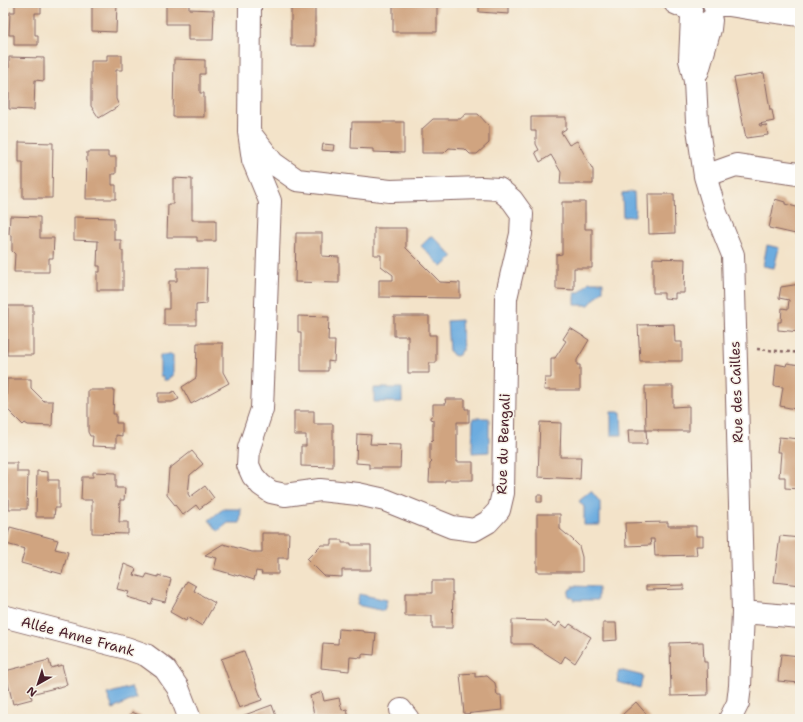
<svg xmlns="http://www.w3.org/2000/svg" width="803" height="722" viewBox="0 0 803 722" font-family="'Shantell Sans',sans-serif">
	<rect width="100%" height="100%" fill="#f7f3e8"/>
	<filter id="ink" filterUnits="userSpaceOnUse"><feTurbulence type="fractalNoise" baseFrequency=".025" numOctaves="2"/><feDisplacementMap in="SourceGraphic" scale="8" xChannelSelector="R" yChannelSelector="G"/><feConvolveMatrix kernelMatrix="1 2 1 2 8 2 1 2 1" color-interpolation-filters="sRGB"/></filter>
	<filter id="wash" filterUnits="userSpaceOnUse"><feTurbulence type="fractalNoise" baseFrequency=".012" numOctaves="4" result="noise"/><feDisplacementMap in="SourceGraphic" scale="16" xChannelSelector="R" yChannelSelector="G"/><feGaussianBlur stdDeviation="0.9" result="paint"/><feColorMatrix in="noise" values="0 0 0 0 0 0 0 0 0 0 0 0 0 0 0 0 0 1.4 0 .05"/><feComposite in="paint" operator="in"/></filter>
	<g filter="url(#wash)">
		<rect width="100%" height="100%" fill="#f3e3c9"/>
		<path fill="#6cacdf" stroke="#5b6685" d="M634,192L635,216L623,217L622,193Z
			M432,235L453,257L442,267L421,246Z
			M767,245L779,248L774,268L763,266Z
			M589,282H603V290L589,305H575V292H580Z
			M461,320L463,350H461L459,355L456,356L453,355L450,351H449L447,321Z
			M160,355H173V376H170V378L167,380H164L162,376H160Z
			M374,388H402V402H374Z
			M611,412H621L622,435H611Z
			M473,418H489V452L472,453Z
			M591,491L600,502V525H584V507L579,501Z
			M223,509H241L240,523H228L218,531L209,520Z
			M573,586L598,587V600H573V598L569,597L568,593L570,589L573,588Z
			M359,594L387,600L384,611L357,605Z
			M619,670L643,676L640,688L617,682Z
			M131,687L136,698L113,709L107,694Z"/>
		<g id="blocks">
			<path fill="#d0a480" d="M15,3H41V13H35V35H38V45H14V35H9L10,12H15Z
				M92,3H117L116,32L92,31Z
				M166,3H189V9L214,10L213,40H188V24H166Z
				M291,3H315V46H291Z
				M393,3H437V32H393Z
				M479,3H509V14L479,12Z
				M107,55H122V70H116V99L119,106L99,118L91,106V61H107Z
				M9,57L44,58V81L35,80L34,110L9,109Z
				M174,59L205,60V74H200V93H204V117H173Z
				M764,73L770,110H772L774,121L759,124L760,126L766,125L768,135L746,138L734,78Z
				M466,114H478L489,126V143L477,154H470L465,149L449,148L444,153H422V129L433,119H460Z
				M531,117H566V129L561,132L569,145L577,141L593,170V184H560L561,172L551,155L540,162L535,152L539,150L536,144V131H531Z
				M352,122H404V153L373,152V149L351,148Z
				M19,142L53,143L52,198H23V162H19Z
				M323,144L334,145L333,151L322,150Z
				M87,152H108V157H116V174H112V185H116V199H86Z
				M173,178L192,179V220H216V241H197V237H167L168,204H173Z
				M648,194H674L675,233L649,234Z
				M775,199L785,202V204L800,208V235L769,228Z
				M562,202H585V229H592V268H574V290L556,289V255L562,254Z
				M10,216L40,217V238H54L53,258H49V272H14L15,254L12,251V236L9,234Z
				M74,217L114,218V240H121V251H123V290H97V272H100V266H97L98,241L74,240Z
				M374,228H406V248L440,282L460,283V298L379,297V280H393V275L381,266V255H374Z
				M296,233H322V256L339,257V283L295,282Z
				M653,258L685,259L684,293H675V299L664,298V293H653Z
				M177,268H207L206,304L196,305V325H164V309H169V281H177Z
				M800,284V332L778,330V322H781L782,308L788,309L789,300L779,298L781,287Z
				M8,306H33V355H7Z
				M298,316L329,317L328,341H335L334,362L328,361V371H301V332H298Z
				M394,316H429V335H436V363H429V373H408V336H394Z
				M674,324L675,342H682V361H640L638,325Z
				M570,328L589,340L577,360V365H580V390H544L545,378H551V358H555L566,341L563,339Z
				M197,343H223V372L229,383L191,404L182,387L196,378Z
				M787,363L800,365V410L780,406L783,387L774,386L776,364L786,366Z
				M7,379H31V388L44,401H53L52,426L28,425L25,423L23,425L6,408L8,406L6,403Z
				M645,386H673V407L689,406V431H658V430H646Z
				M88,390H114L113,414H116V423H122V436L116,435V447L92,446L93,436H90L88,432Z
				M174,391L179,399L172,402H158V393H171Z
				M445,399H465V409H469V422H457V462H473V480H445V482H429L430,464L432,462L430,460V443L433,440V420L430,419V417L433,415V404H446Z
				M294,411H314V424H333V467L301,466V446H306V435H294Z
				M540,422L561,423L560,457H581L580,479L538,477Z
				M628,430H646L647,444H629Z
				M357,434L371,435L370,444L401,445L400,468H369V464L356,463Z
				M779,437L800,439V489L785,488V477H779L781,452H777Z
				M192,451L203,464L190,475L188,494L190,497L205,486L214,498L199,509L196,505L183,515L167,495L169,469Z
				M5,463H17V472H28L27,509H9V499H5Z
				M37,471L48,472V480H59V508H55L54,517H36Z
				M93,472L116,473V488H125L124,500H120L119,522H128V534L92,533V500H81L82,477H93Z
				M537,495H542V502H537Z
				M537,514H560V529L572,539L579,546L582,557V572H537Z
				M668,522V526H696V536H703V546H696L697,555L655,556L654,539H650L651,545L626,546L625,523Z
				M10,527L58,540L55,549L68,552L62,574L21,563L25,549L6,544Z
				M262,533H289L288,558H278V574H261L262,572L256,571L254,580L239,575L238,576L214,569L217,558L205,555L223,544L252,552H262Z
				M780,536L800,538V585L774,582Z
				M332,540H342V543H351V545H371V570H342V577L324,576L307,559L321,545H332Z
				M124,564L136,569L134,575L145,578L147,574L158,577V575L171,579L165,602L153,599L151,604L127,597L129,592L117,589Z
				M187,581L196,586L194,591L215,603L202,626L188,617L186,621L170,612Z
				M432,581H452V593L453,592L452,628H432V616H405V593H432Z
				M684,585V589L646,590V586Z
				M512,620L545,621L556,627L559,622L567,628L570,624L591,637L575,663L565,656L561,663L531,644H512Z
				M603,623H616L617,640L603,641Z
				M339,629L364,631V632L376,633L374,655L362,654V658L350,657L349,671L321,668L323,643L338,644Z
				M703,642L704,662H707L708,695L671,696L670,643Z
				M244,651L262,700L239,708L221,659Z
				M781,654L800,656V683L778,681Z
				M49,660L51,668L62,665L67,685L31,694L32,699L13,704L5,671Z
				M475,673V677L487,676L495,683L497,695H501L502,710L464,714L460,674Z
				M322,692L324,701L339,698L342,710L347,709L349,719H315L310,696Z
				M636,702L642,709L651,719H626L622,715Z
				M272,705L277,719H243L242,716Z
				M132,712L148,719H128Z"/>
		</g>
	</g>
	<g filter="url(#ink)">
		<use href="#blocks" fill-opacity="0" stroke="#856462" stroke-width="1"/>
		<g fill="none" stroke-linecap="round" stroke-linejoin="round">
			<g stroke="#856462" stroke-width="24">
				<path id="minor" d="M675,3L691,10
					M714,5H729L754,9L800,15
					M692,17L690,60L695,81L697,122L705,176L716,213L733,255L743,612L740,686L738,703L730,719
					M698,71L710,29L711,20
					M249,132L273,163L297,180L390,191L481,188L499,189L512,200L522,214L521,234L506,298L503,493L499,510L488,522L474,530L452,527L385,500L358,494L320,490L285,495L271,492L261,485L253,476L248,465L249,448L262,409L270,201L253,160L249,132L250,3
					M705,176L736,165L798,174H800
					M743,612L800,617
					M3,616L126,648L146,655L165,669L178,688L190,719
					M401,710L408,719"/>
			</g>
			<path stroke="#856462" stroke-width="2.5" stroke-dasharray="3 3" stroke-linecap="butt" d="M757,349L800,353"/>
			<use href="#minor" stroke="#fff" stroke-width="22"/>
		</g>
	</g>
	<g text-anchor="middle" stroke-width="3" stroke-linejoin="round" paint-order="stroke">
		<g font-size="14" fill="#4a1f2b" stroke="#f7f3e8">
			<text transform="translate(736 392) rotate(-92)" y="5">Rue des Cailles</text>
			<text transform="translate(503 444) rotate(-88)" y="5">Rue du Bengali</text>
			<text transform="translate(78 636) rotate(15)" y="5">Allée Anne Frank</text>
		</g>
	</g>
	<rect width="803" height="722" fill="none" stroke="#f7f3e8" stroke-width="16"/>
	<g transform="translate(38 684) rotate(219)" stroke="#f7f3e8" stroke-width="3" paint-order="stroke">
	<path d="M0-3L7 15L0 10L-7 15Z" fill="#4a1f2b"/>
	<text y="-6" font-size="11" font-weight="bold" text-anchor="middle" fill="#4a1f2b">N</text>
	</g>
</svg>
